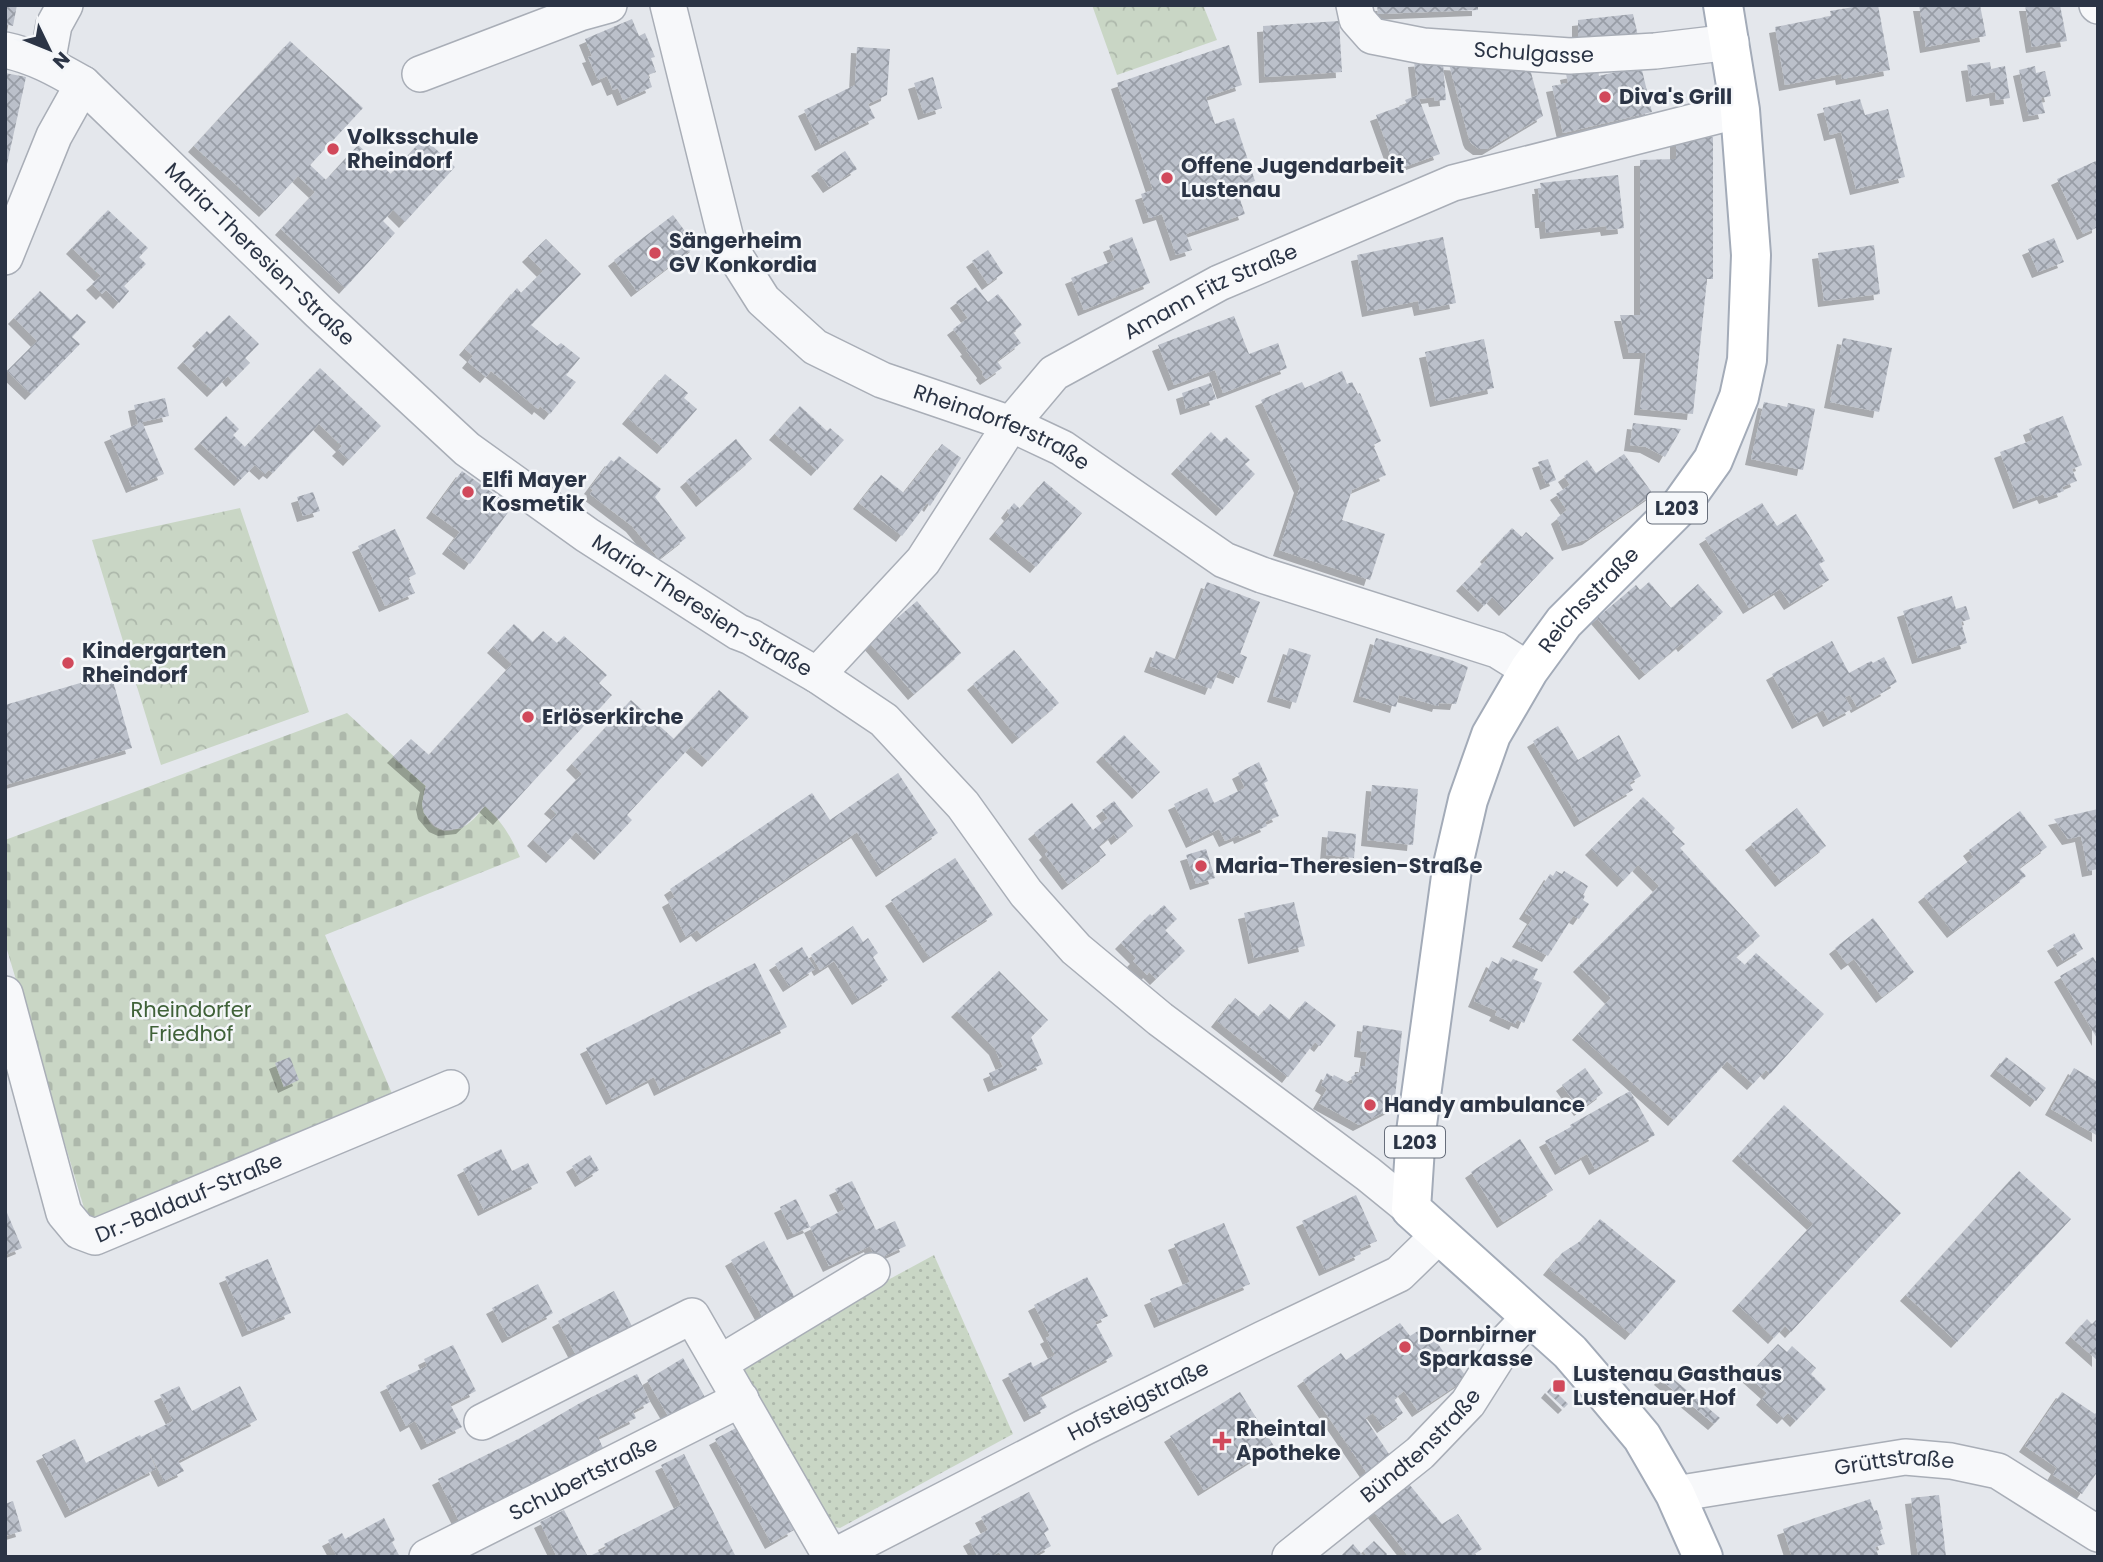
<svg xmlns="http://www.w3.org/2000/svg" width="2103" height="1562" viewBox="0 0 2103 1562" font-family="Poppins,sans-serif">
	<defs>
		<pattern id="grass-dots" width="8" height="8" patternUnits="userSpaceOnUse" patternTransform="scale(1.75)"><rect width="8" height="8" fill="#c9d6c5"/><path d="M2 2h.1M6 6h.1" fill="none" stroke="#adb8ab" stroke-width="1.8" stroke-linecap="round"/></pattern>
		<pattern id="cemetery-stones" width="16" height="16" patternUnits="userSpaceOnUse" patternTransform="scale(1.75)"><rect width="16" height="16" fill="#c9d6c5"/><path d="M2 7V4a2 2 0 0 1 4 0v3zM10 15v-3a2 2 0 0 1 4 0v3z" fill="#adb8ab"/></pattern>
		<pattern id="park-crowns" width="20" height="18" patternUnits="userSpaceOnUse" patternTransform="scale(1.75)"><rect width="20" height="18" fill="#c9d6c5"/><path d="M2 6a3 3 0 1 1 6 0M12 15a3 3 0 1 1 6 0" fill="none" stroke="#adb8ab"/></pattern>
		<pattern id="building-cross-hatch" width="8" height="8" patternUnits="userSpaceOnUse" patternTransform="scale(1.75)"><rect width="8" height="8" fill="#bbc0ca"/><path d="M0 0l8 8M0 8l8-8" fill="none" stroke="#989da6"/></pattern>
		<filter id="shadow"><feDropShadow dx="-6" dy="6" stdDeviation="0" flood-color="#0004"/></filter>
	</defs>
	<rect width="100%" height="100%" fill="#e4e7ec"/>
	<path fill="url(#grass-dots)" d="M934,1255L1013,1434L840,1528L830,1526L741,1371L744,1358Z"/>
	<path fill="url(#cemetery-stones)" d="M347,713L426,786C417,810 431,840 460,828C470,825 478,814 485,806C503,823 510,835 520,857L325,935L396,1103L90,1228L5,943V840Z"/>
	<path fill="url(#park-crowns)" d="M1092,5H1203L1217,40L1117,75Z
		M240,508L309,712L161,765L92,540Z"/>
	<path fill="url(#building-cross-hatch)" filter="url(#shadow)" d="M5,5H17L13,26L5,24Z
		M1377,5H1478V10L1378,14Z
		M1865,5H1878L1890,70L1842,79L1841,74L1785,85L1775,27L1831,16L1830,11Z
		M1919,5H1980L1986,36L1926,47Z
		M2025,5H2060L2067,41L2032,47Z
		M1633,14L1640,45H1578V20Z
		M632,19L639,36L645,33L655,57L651,58L656,72L648,75L652,87L623,100L618,88L613,90L607,76L598,80L588,57L592,56L585,39Z
		M1339,21L1342,72L1265,77L1263,26Z
		M290,41L363,108L310,165L326,180L358,145L391,174L424,138L455,167L405,222L393,210L383,221L395,233L345,288L281,229L315,192L298,176L265,211L194,146Z
		M1229,45L1242,85L1206,97L1215,124L1234,118L1255,181L1236,188L1245,214L1186,234L1192,250L1176,255L1162,214L1149,218L1141,194L1153,190L1117,83Z
		M857,47L890,49L887,95L868,104L875,118L821,145L804,110L855,85Z
		M1431,60V65L1443,64L1446,100L1435,101L1434,97L1419,99L1440,154L1401,168L1398,160L1393,162L1376,115L1407,104L1405,100L1418,95L1414,61Z
		M1990,62L1991,69L2005,66L2010,98L1996,100L1995,92L1972,96L1967,65Z
		M1449,64L1530,69L1543,116L1488,149H1479L1471,143L1469,139Z
		M1641,66L1652,112L1563,133L1552,86L1568,83L1566,74L1597,67L1599,76Z
		M2035,66L2036,73L2045,71L2051,96L2041,98L2045,113L2029,116L2019,70Z
		M5,73L26,77L6,169H5Z
		M933,77L942,108L924,114L914,83Z
		M1860,99L1865,115L1888,109L1905,177L1856,189L1841,132L1830,135L1823,108Z
		M1713,137V279H1707L1693,414L1640,409L1646,353H1629L1620,315H1640V160L1676,159V138Z
		M845,151L857,169L829,187L817,170Z
		M2098,160V227L2083,234L2057,179Z
		M1618,175L1624,228L1607,230L1606,226L1546,233L1545,222H1541L1538,188H1541L1540,183Z
		M108,210L148,248L139,257L146,264L124,286L129,291L119,303L106,290L102,294L92,284L101,276L72,248Z
		M673,215L696,246L637,291L614,260Z
		M1132,237L1150,283L1084,310L1071,278L1115,260L1109,246Z
		M1443,237L1456,303L1420,310L1418,301L1368,311L1357,255Z
		M2054,238L2064,262L2038,272L2028,249Z
		M546,239L581,274L531,325L557,346L561,343L580,358L566,375L576,382L550,414L540,406L538,409L491,371L486,377L468,362L473,356L465,349L517,288L521,293L543,271L528,256Z
		M1874,245L1880,294L1824,301L1818,253Z
		M988,250L1003,273L988,284L972,261Z
		M976,287L988,302L998,294L1022,325L1013,332L1021,343L997,361L1002,368L986,379L982,374L983,372L966,350L968,349L953,329L968,318L956,302Z
		M40,291L71,320L77,314L86,322L72,337L80,344L31,394L7,371L37,341L14,318Z
		M229,315L259,344L245,358L250,363L232,381L228,376L213,391L183,362L201,343L198,340L207,331L210,334Z
		M1234,316L1249,354L1278,343L1287,368L1223,393L1215,370L1174,385L1158,345Z
		M1843,338L1892,348L1879,412L1830,402Z
		M1484,339L1494,388L1436,401L1425,352Z
		M320,368L381,426L349,460L338,450L342,446L319,424L273,473L269,470L265,474L255,465L240,480L200,443L226,416L239,429L233,435L245,447Z
		M1342,371L1347,384L1352,382L1358,394L1360,393L1381,441L1373,445L1386,475L1352,490L1342,520L1385,534L1370,580L1279,550L1300,487L1261,400L1302,382L1305,388Z
		M665,374L688,393L684,398L697,409L663,448L628,418Z
		M1211,383L1216,399L1186,409L1182,393Z
		M165,398L169,416L142,422L164,474L132,487L110,436L138,424L134,405Z
		M1764,402L1787,407L1788,403L1815,409L1803,470L1751,459Z
		M800,406L827,431L830,428L844,440L817,470L775,434Z
		M2063,416L2082,465L2072,469L2077,481L2062,487L2064,491L2045,498L2043,494L2019,503L2000,452L2033,440L2029,429Z
		M1633,423L1681,429L1665,457L1646,447L1630,445Z
		M1211,432L1221,442L1226,437L1250,460L1245,464L1255,474L1222,510L1177,468Z
		M736,439L752,459L702,501L686,481Z
		M942,444L961,458L930,506L927,503L902,536L859,503L881,475L904,493Z
		M1624,454L1653,494L1588,539L1568,545L1557,518L1567,510L1556,494L1570,485L1564,476L1587,460L1596,473Z
		M619,456L661,489L655,497L686,538L659,559L632,526L590,494L593,490L590,488L611,460L614,462Z
		M1548,459L1556,480L1546,484L1538,462Z
		M462,471L512,507L470,564L448,548L460,532L432,512Z
		M1044,481L1082,513L1036,567L995,533L1010,515L1007,512L1014,503L1020,509Z
		M313,492L320,511L303,516L297,497Z
		M1762,503L1777,526L1796,514L1825,561L1819,564L1829,580L1790,604L1780,589L1749,608L1705,538Z
		M1512,528L1522,537L1526,532L1554,558L1505,610L1492,597L1484,606L1462,585L1488,558L1486,556Z
		M395,529L416,574L408,578L415,593L385,606L358,546Z
		M1207,582L1260,602L1240,654L1247,657L1239,678L1219,670L1211,689L1150,666L1156,651L1178,660Z
		M1649,582L1671,608L1698,584L1723,612L1684,646L1682,643L1645,674L1597,618L1636,585L1640,590Z
		M1952,596L1956,609L1966,606L1970,619L1961,622L1967,643L1918,658L1903,611Z
		M917,601L961,653L914,694L869,642Z
		M514,624L533,642L543,631L557,643L564,636L607,675L599,683L612,695L499,819L485,806L462,828L444,830L435,826L424,813L422,804L426,786L393,757L411,739L429,755L512,664L493,647Z
		M1376,638L1451,660L1468,667L1456,704L1439,703L1438,706L1399,695L1396,707L1359,696Z
		M1832,641L1849,673L1871,661L1873,663L1884,657L1897,682L1886,688L1887,690L1857,707L1850,695L1845,697L1852,709L1829,721L1823,710L1798,723L1772,674Z
		M1289,648L1311,655L1296,703L1273,696Z
		M1014,650L1059,703L1018,738L973,684Z
		M111,674L132,748L5,785V705Z
		M719,690L749,717L708,761L691,746L627,815L632,820L600,854L576,832L552,857L533,840L557,814L550,808L582,774L572,764L631,700L674,739Z
		M1558,726L1578,760L1619,735L1641,776L1629,783L1633,790L1580,821L1533,741Z
		M1124,735L1160,772L1138,793L1102,756Z
		M1259,762L1268,781L1264,783L1279,816L1265,822L1267,826L1240,838L1239,835L1225,841L1219,829L1192,842L1174,804L1207,788L1214,803L1245,788L1238,773Z
		M898,773L938,833L882,871L857,832L702,936L697,930L686,937L668,901L675,897L670,889L812,793L830,820Z
		M1372,785L1418,789L1413,845L1367,840Z
		M1643,797L1675,828L1672,832L1685,844L1680,848L1760,936L1736,957L1745,965L1756,953L1824,1014L1770,1074L1766,1070L1753,1084L1727,1061L1674,1120L1578,1034L1611,998L1579,966L1659,886L1638,865L1623,881L1591,849Z
		M1114,801L1133,826L1117,839L1114,834L1099,846L1106,855L1068,884L1045,854L1048,851L1034,833L1072,803L1093,830L1108,818L1102,810Z
		M1797,808L1826,846L1781,881L1751,844Z
		M2098,809V869L2088,871L2081,836L2068,839L2054,819Z
		M2020,811L2047,847L2019,868L2026,876L1953,932L1924,896L1974,857L1969,850Z
		M1328,831L1356,834L1354,858L1326,855Z
		M1206,849L1215,878L1196,884L1186,855Z
		M955,858L993,915L929,957L891,900Z
		M1556,871L1562,874L1564,871L1588,886L1583,895L1585,896L1583,900L1589,904L1579,919L1573,916L1548,956L1518,941L1533,918L1525,913L1550,874L1553,876Z
		M1294,902L1305,946L1254,958L1244,913Z
		M1164,905L1177,919L1165,930L1185,951L1156,979L1149,972L1147,975L1133,961L1136,958L1121,943L1150,914L1152,916Z
		M1873,918L1914,972L1882,997L1854,959L1847,964L1835,948Z
		M853,926L863,942L868,938L878,953L873,957L888,980L858,999L834,961L820,970L811,955Z
		M2074,933L2083,949L2063,961L2053,945Z
		M802,947L815,969L789,986L775,964Z
		M1501,957L1511,962L1513,959L1538,969L1533,979L1542,983L1524,1023L1517,1020L1515,1024L1495,1015L1497,1011L1474,1001L1492,961L1498,964Z
		M2093,957L2098,965V1040L2060,976Z
		M755,963L787,1027L660,1090L654,1077L612,1099L586,1048Z
		M999,971L1048,1020L1031,1037L1043,1064L994,1086L989,1073L1003,1067L995,1049L957,1011Z
		M1235,998L1259,1017L1270,1004L1290,1020L1305,1001L1336,1025L1320,1046L1315,1042L1288,1077L1217,1021Z
		M1363,1025L1402,1031L1394,1107L1359,1125L1319,1103L1327,1089L1321,1085L1327,1073L1333,1077L1334,1075L1351,1084L1353,1083L1351,1077L1360,1072L1361,1066H1365L1367,1052L1360,1051Z
		M290,1057L299,1080L284,1087L275,1063Z
		M2006,1057L2046,1088L2036,1101L1996,1070Z
		M1585,1068L1603,1093L1580,1110L1562,1085Z
		M2074,1068L2098,1082V1136L2051,1109Z
		M1630,1091L1655,1135L1595,1169L1587,1154L1561,1169L1545,1141L1571,1127L1570,1125Z
		M1784,1105L1901,1213L1791,1332L1785,1326L1774,1338L1738,1305L1813,1224L1738,1155Z
		M1520,1139L1553,1190L1503,1222L1471,1172Z
		M501,1149L512,1171L528,1163L538,1183L484,1210L463,1169Z
		M590,1155L599,1170L581,1181L572,1166Z
		M2019,1171L2071,1219L1957,1342L1906,1295Z
		M852,1181L876,1230L895,1221L906,1246L876,1260L870,1246L829,1266L810,1227L845,1209L835,1189Z
		M1356,1195L1377,1241L1359,1249L1361,1254L1325,1270L1302,1221Z
		M796,1199L810,1227L793,1234L780,1207Z
		M5,1208L22,1248L5,1255Z
		M1600,1219L1676,1281L1631,1334L1549,1269L1562,1253L1582,1240Z
		M1224,1223L1250,1284L1160,1322L1150,1299L1190,1282L1174,1244Z
		M764,1241L795,1298L762,1316L731,1260Z
		M268,1259L291,1313L248,1331L225,1277Z
		M1087,1277L1108,1316L1095,1322L1113,1356L1040,1395L1047,1407L1030,1416L1008,1374L1031,1362L1033,1367L1055,1355L1046,1338L1050,1336L1034,1305Z
		M538,1284L553,1313L508,1337L492,1308Z
		M614,1291L635,1332L610,1345L606,1339L576,1355L558,1321Z
		M2098,1318V1361L2071,1337L2087,1319L2092,1324Z
		M1400,1323L1410,1336L1426,1326L1451,1363L1455,1361L1467,1378L1418,1411L1404,1391L1394,1399L1403,1413L1383,1427L1373,1413L1365,1418L1391,1457L1367,1473L1303,1380L1341,1353L1346,1360Z
		M1778,1344L1787,1352L1792,1346L1816,1368L1811,1374L1826,1389L1796,1421L1788,1413L1783,1418L1762,1399L1767,1393L1748,1376Z
		M453,1345L476,1391L450,1404L462,1427L427,1444L415,1421L406,1426L386,1386L427,1366L424,1359Z
		M683,1358L706,1399L670,1419L647,1380Z
		M1665,1372L1720,1418L1714,1424L1660,1379Z
		M637,1374L650,1402L633,1411L636,1418L598,1437L607,1457L463,1529L438,1479L520,1438L580,1403Z
		M179,1386L192,1411L240,1386L257,1420L178,1461L184,1471L164,1481L146,1446L156,1469L71,1512L42,1455L75,1439L86,1463L140,1435L141,1437L173,1421L160,1395Z
		M1551,1387L1568,1404L1564,1408L1547,1392Z
		M1240,1392L1274,1446L1204,1490L1170,1436Z
		M2062,1392L2095,1414L2098,1410V1471L2082,1494L2053,1475L2057,1468L2025,1446Z
		M738,1427L794,1530L771,1543L715,1439Z
		M684,1454L736,1557H588L606,1548L604,1544L681,1505L661,1465Z
		M1404,1478L1442,1524L1458,1514L1482,1549L1470,1557H1409L1369,1506Z
		M1029,1492L1049,1530L1044,1533L1051,1546L1031,1557H1002L999,1552L990,1557H978L969,1540L988,1530L981,1517Z
		M1939,1495L1946,1557H1918L1911,1498Z
		M1870,1499L1874,1511L1877,1510L1883,1529L1880,1530L1885,1544L1875,1547L1879,1557H1792L1783,1529Z
		M13,1501L22,1531L5,1536V1504Z
		M564,1510L588,1557H557L540,1522Z
		M384,1518L395,1540L392,1542L400,1557H337L328,1540L342,1533L345,1539Z
		M1374,1541L1387,1554L1385,1557H1368L1363,1551Z
		M1353,1544L1364,1557H1340Z"/>
	<g fill="none" stroke-linecap="round" stroke-linejoin="round">
		<g stroke="#a9aeb7" stroke-width="38">
			<g id="street">
				<path id="s1" d="M668,5L727,243L763,300L815,347L882,380L1011,424L1062,448L1224,560L1262,575L1497,650L1529,670"/>
				<path id="s2" d="M1354,5L1357,19L1372,36L1423,46L1570,56L1655,51L1731,42"/>
				<path d="M2097,5L2098,6"/>
				<path id="s3" d="M5,50C34,56 57,69 83,84L320,313L467,449L587,535L738,632L751,637L817,675L884,720L963,805L1026,893L1076,949L1160,1019L1368,1174L1411,1209"/>
				<path d="M47,63L54,25L65,5"/>
				<path d="M420,74L580,13L609,5"/>
				<path d="M5,257L54,136L83,84"/>
				<path id="s4" d="M817,675L923,561L1011,424L1054,373L1219,283L1453,183L1740,110"/>
				<path id="s5" d="M5,994L64,1213L79,1231L95,1237L451,1088"/>
				<path d="M720,1363L872,1271"/>
				<path d="M482,1422L692,1316L831,1557"/>
				<path id="s6" d="M1675,1494L1905,1457L1951,1461L1998,1471L2098,1534"/>
				<path id="s7" d="M427,1557L741,1399"/>
				<path id="s8" d="M833,1557L1083,1428L1263,1339L1399,1274L1438,1236"/>
				<path id="s9" d="M1290,1557L1420,1453L1468,1403L1508,1340L1530,1317"/>
			</g>
		</g>
		<g stroke="#a3abb8" stroke-width="42">
			<g id="primary">
				<path id="s10" d="M1703,1557L1675,1494L1642,1437L1601,1388L1570,1352L1411,1209L1416,1132L1452,869L1468,800L1491,735L1529,670L1564,622L1681,505L1713,460L1739,397L1747,360L1751,255L1740,110L1723,5"/>
			</g>
		</g>
		<use href="#street" stroke="#f7f8fa" stroke-width="35"/>
		<use href="#primary" stroke="#fff" stroke-width="38"/>
	</g>
	<g fill="#d1495b" stroke="#f4f6f9" stroke-width="2.5">
		<circle cx="1605" cy="97" r="7"/>
		<circle cx="333" cy="149" r="7"/>
		<circle cx="1167" cy="178" r="7"/>
		<circle cx="655" cy="253" r="7"/>
		<circle cx="468" cy="492" r="7"/>
		<circle cx="68" cy="663" r="7"/>
		<circle cx="528" cy="717" r="7"/>
		<circle cx="1201" cy="866" r="7"/>
		<circle cx="1370" cy="1105" r="7"/>
		<circle cx="1405" cy="1347" r="7"/>
		<rect x="1552" y="1379" width="14" height="14" rx="3.5"/>
		<path d="M1218.5 1430.5h7v7h7v7h-7v7h-7v-7h-7v-7h7z"/>
	</g>
	<g text-anchor="middle" stroke-width="5" stroke-linejoin="round" paint-order="stroke">
		<g fill="#f4f6f9" stroke="#676e7b" stroke-width="2">
			<rect x="1647" y="492.5" width="60" height="31" rx="5"/>
			<rect x="1385" y="1126.5" width="60" height="31" rx="5"/>
		</g>
		<g font-size="19" font-weight="bold" fill="#2b3445">
			<text x="1677" y="515">L203</text>
			<text x="1415" y="1149">L203</text>
		</g>
		<g font-size="21" fill="#2b3445" stroke="#f4f6f9">
			<text dy="7" stroke="none"><textPath href="#s2" startOffset="200">Schulgasse</textPath></text>
			<text dy="7" stroke="none"><textPath href="#s3" startOffset="331">Maria-Theresien-Straße</textPath></text>
			<text dy="7" stroke="none"><textPath href="#s4" startOffset="562">Amann Fitz Straße</textPath></text>
			<text dy="7" stroke="none"><textPath href="#s1" startOffset="586">Rheindorferstraße</textPath></text>
			<text dy="7" stroke="none"><textPath href="#s10" startOffset="1110">Reichsstraße</textPath></text>
			<text dy="7" stroke="none"><textPath href="#s3" startOffset="898">Maria-Theresien-Straße</textPath></text>
			<text dy="7" stroke="none"><textPath href="#s5" startOffset="369">Dr.-Baldauf-Straße</textPath></text>
			<text dy="7" stroke="none"><textPath href="#s8" startOffset="343">Hofsteigstraße</textPath></text>
			<text dy="7" stroke="none"><textPath href="#s9" startOffset="172">Bündtenstraße</textPath></text>
			<text dy="7" stroke="none"><textPath href="#s6" startOffset="222">Grüttstraße</textPath></text>
			<text dy="7" stroke="none"><textPath href="#s7" startOffset="175">Schubertstraße</textPath></text>
		</g>
		<g font-size="21" font-weight="bold" fill="#2b3445" stroke="#f4f6f9" text-anchor="start">
			<text x="1619" y="104">Diva's Grill</text>
			<text x="347" y="144">Volksschule<tspan x="347" dy="24">Rheindorf</tspan></text>
			<text x="1181" y="173">Offene Jugendarbeit<tspan x="1181" dy="24">Lustenau</tspan></text>
			<text x="669" y="248">Sängerheim<tspan x="669" dy="24">GV Konkordia</tspan></text>
			<text x="482" y="487">Elfi Mayer<tspan x="482" dy="24">Kosmetik</tspan></text>
			<text x="82" y="658">Kindergarten<tspan x="82" dy="24">Rheindorf</tspan></text>
			<text x="542" y="724">Erlöserkirche</text>
			<text x="1215" y="873">Maria-Theresien-Straße</text>
			<text x="1384" y="1112">Handy ambulance</text>
			<text x="1419" y="1342">Dornbirner<tspan x="1419" dy="24">Sparkasse</tspan></text>
			<text x="1573" y="1381">Lustenau Gasthaus<tspan x="1573" dy="24">Lustenauer Hof</tspan></text>
			<text x="1236" y="1436">Rheintal<tspan x="1236" dy="24">Apotheke</tspan></text>
		</g>
		<g font-size="21" fill="#3f6138" stroke="#f4f6f9">
			<text x="191" y="1017">Rheindorfer<tspan x="191" dy="24">Friedhof</tspan></text>
		</g>
	</g>
	<rect width="2103" height="1562" fill="none" stroke="#2b3445" stroke-width="14"/>
	<g transform="translate(49 49) rotate(133)" stroke="#f4f6f9" stroke-width="5" paint-order="stroke">
	<path d="M0-5L12 26L0 18L-12 26Z" fill="#2b3445"/>
	<text y="-10" font-size="19" font-weight="bold" text-anchor="middle" fill="#2b3445">N</text>
	</g>
</svg>
